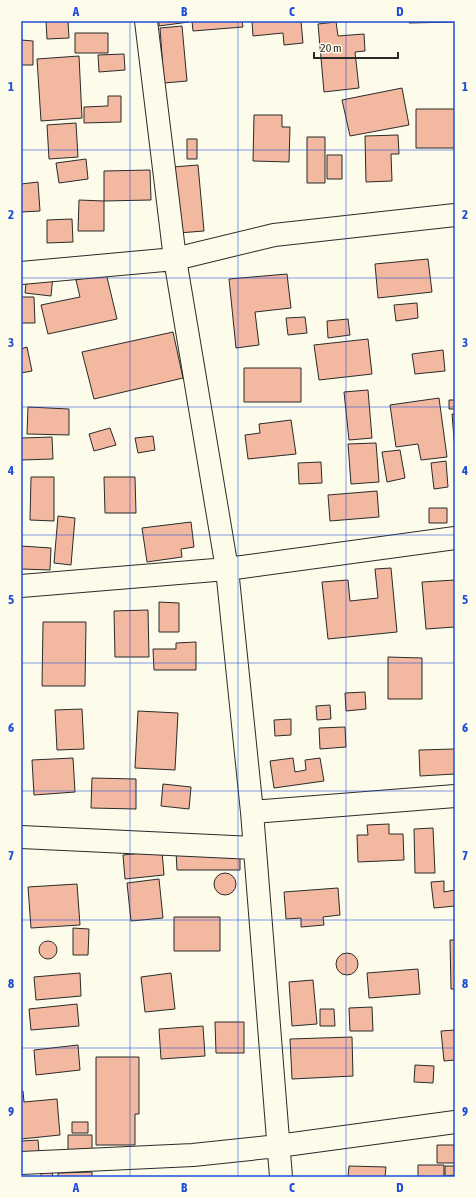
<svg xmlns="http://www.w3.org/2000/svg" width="476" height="1198" viewBox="0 0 476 1198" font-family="'Asap Condensed',sans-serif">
	<rect width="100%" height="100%" fill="#fdfbea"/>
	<path fill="#f2b8a0" stroke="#2b2b2b" d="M46,21H68L69,38L47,39Z
		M159,21H188L189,22L159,26Z
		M192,21H242L243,27L193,31Z
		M252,21H301L303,43L284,45L283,33L253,36Z
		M409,21H455V22L409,23Z
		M336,22L338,36L364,34L365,51L355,52L359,88L324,92L318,24Z
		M182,26L187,81L164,83L160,28Z
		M75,33H108V53H75Z
		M21,40L33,41V65H21Z
		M124,54L125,70L99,72L98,55Z
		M79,56L82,118L41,121L37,59Z
		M402,88L409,125L350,136L342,100Z
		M108,96H121V122L84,123V107L108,106Z
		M416,109H455V148H416Z
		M254,115H282V127H290L289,162L253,161Z
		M76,123L78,157L49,159L47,125Z
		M398,135L399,154H391L392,181L366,182L365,136Z
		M307,137H325V183H307Z
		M187,139H197V159H187Z
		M327,155H342V179H327Z
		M86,159L88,179L59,183L56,163Z
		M198,165L204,231L178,233L173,167Z
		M150,170L151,200L104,201V171Z
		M38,182L40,211L21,212V184Z
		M79,200L104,201V231H78Z
		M72,219L73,242L47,243V220Z
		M428,259L432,292L378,298L375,264Z
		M27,273L53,276L51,296L25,293Z
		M106,273L117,319L48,334L41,305L80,297L76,280Z
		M287,274L291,308L255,312L259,345L236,348L229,279Z
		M21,297H34L35,323H21Z
		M417,303L418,318L396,321L394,305Z
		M305,317L307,333L288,335L286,318Z
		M348,319L350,335L328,338L327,321Z
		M173,332L183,378L94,399L82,352Z
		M368,339L372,374L319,380L314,345Z
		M27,347L32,371L21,373V349Z
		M443,350L445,371L415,374L412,354Z
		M244,368H301V402H244Z
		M368,390L372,438L349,440L344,392Z
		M439,398L447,457L421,460L418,444L396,447L390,405Z
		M449,400H455V409H449Z
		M28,407L69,409V435L27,434Z
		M452,414H455V451Z
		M291,420L296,454L248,459L245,435L260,433L259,424Z
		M110,428L116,445L94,451L89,434Z
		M153,436L155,450L138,453L135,438Z
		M52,437L53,459L21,460V438Z
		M376,443L379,482L351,484L348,444Z
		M400,450L405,478L387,482L382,452Z
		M446,461L448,487L434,489L431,463Z
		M321,462L322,483L299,484L298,463Z
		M31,477H54V521L30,520Z
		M104,477H135L136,513H105Z
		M377,491L379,517L330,521L328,495Z
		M429,508H447V523H429Z
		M58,516L75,518L71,565L54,563Z
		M191,522L194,547L181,549L182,557L147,562L142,528Z
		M21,546L51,548L50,570L21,569Z
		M391,568L397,632L328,639L322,582L348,580L350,601L378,598L375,569Z
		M455,580V627L426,629L422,582Z
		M159,602L179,603V632H159Z
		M148,610L149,657H115L114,611Z
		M43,622H86L85,686H42Z
		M196,642V670H154L153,649H176V643Z
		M388,657L422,658V699H388Z
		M365,692L366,709L346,711L345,693Z
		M330,705L331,719L317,720L316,706Z
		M82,709L84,749L57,750L55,710Z
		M138,711L178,713L175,770L135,768Z
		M291,719V735L275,736L274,720Z
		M345,727L346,747L320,749L319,728Z
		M455,749V774L420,776L419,750Z
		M73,758L75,792L34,795L32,760Z
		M293,758L295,772L306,770L305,760L320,758L324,781L274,788L270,761Z
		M92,778L136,779V809L91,808Z
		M163,784L191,787L189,809L161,806Z
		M389,824V834H403L404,860L358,862L357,835H368L367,825Z
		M433,828L435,873H415L414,829Z
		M162,851L164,875L125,879L123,855Z
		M176,851H240V870H177Z
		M214 884a11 11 0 1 1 22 0a11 11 0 1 1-22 0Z
		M159,879L163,918L131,921L127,883Z
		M444,881V892L455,890V906L434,908L431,882Z
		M77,884L80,925L31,928L28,887Z
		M338,888L340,915L323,917L324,925L301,927V918L286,919L284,892Z
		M174,917H220V951H174Z
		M73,928L89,929L88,955H73Z
		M450,940H455V989H451Z
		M39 950a9 9 0 1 1 18 0a9 9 0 1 1-18 0Z
		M336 964a11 11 0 1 1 22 0a11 11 0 1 1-22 0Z
		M418,969L420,994L369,998L367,973Z
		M80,973L81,996L36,1000L34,977Z
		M171,973L175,1009L145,1012L141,977Z
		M313,980L317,1024L292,1026L289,982Z
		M77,1004L79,1026L31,1030L29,1009Z
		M372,1007L373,1031H350L349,1008Z
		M320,1009H334L335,1026H320Z
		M215,1022H244V1053H216Z
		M203,1026L205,1056L161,1059L159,1029Z
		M455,1030V1060L444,1061L441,1031Z
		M352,1037L353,1076L292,1079L290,1039Z
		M78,1045L80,1070L36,1075L34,1050Z
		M96,1057H139V1114H135V1145H96Z
		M415,1065L434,1066L433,1083L414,1082Z
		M23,1091L24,1102L57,1099L60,1135L21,1139V1092Z
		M72,1122H88V1133H72Z
		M68,1135H92V1151H68Z
		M38,1140L39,1152L21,1153V1141Z
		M437,1145H454L455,1163H437Z
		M418,1165H444V1177H418Z
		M349,1166L386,1167L385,1177H348Z
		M445,1166H455V1175L445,1176Z
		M41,1172H52L53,1177H41Z
		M92,1172V1177H58V1173Z"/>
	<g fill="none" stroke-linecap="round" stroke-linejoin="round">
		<g stroke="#2b2b2b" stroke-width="24">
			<path id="street" d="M146,21L175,259L227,569L252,812L281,1177
				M21,273L175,259L274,235L455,215
				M21,586L227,569L455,538
				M252,812L455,796
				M21,837L254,848
				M21,1163L193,1155L278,1146L455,1122"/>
		</g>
		<use href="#street" stroke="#fdfbea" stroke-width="22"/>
	</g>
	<path fill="none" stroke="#1d4ed8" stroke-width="1" stroke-opacity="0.55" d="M130,21V1177M238,21V1177M346,21V1177M21,150H455M21,278H455M21,407H455M21,535H455M21,663H455M21,791H455M21,920H455M21,1048H455"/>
	<rect width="476" height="1198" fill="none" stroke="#fdfbea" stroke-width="44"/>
	<path d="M314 52v6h84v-6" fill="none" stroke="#2b2b2b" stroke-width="2"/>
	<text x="320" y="52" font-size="12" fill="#2b2b2b" stroke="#fdfbea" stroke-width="3" paint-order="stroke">20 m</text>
	<rect x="22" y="22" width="432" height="1154" fill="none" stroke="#1d4ed8" stroke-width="1.5"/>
	<g font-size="13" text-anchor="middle" font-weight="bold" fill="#1d4ed8">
		<text x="76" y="16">A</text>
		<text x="184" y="16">B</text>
		<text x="292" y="16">C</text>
		<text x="400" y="16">D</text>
		<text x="11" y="91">1</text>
		<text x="465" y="91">1</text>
		<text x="11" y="219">2</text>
		<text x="465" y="219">2</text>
		<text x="11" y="347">3</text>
		<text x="465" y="347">3</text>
		<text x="11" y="475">4</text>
		<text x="465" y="475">4</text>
		<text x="11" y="604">5</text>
		<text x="465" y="604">5</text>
		<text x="11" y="732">6</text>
		<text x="465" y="732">6</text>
		<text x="11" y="860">7</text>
		<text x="465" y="860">7</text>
		<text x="11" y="988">8</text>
		<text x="465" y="988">8</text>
		<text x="11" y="1116">9</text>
		<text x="465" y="1116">9</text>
		<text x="76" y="1192">A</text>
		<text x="184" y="1192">B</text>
		<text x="292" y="1192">C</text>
		<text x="400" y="1192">D</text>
	</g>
</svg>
